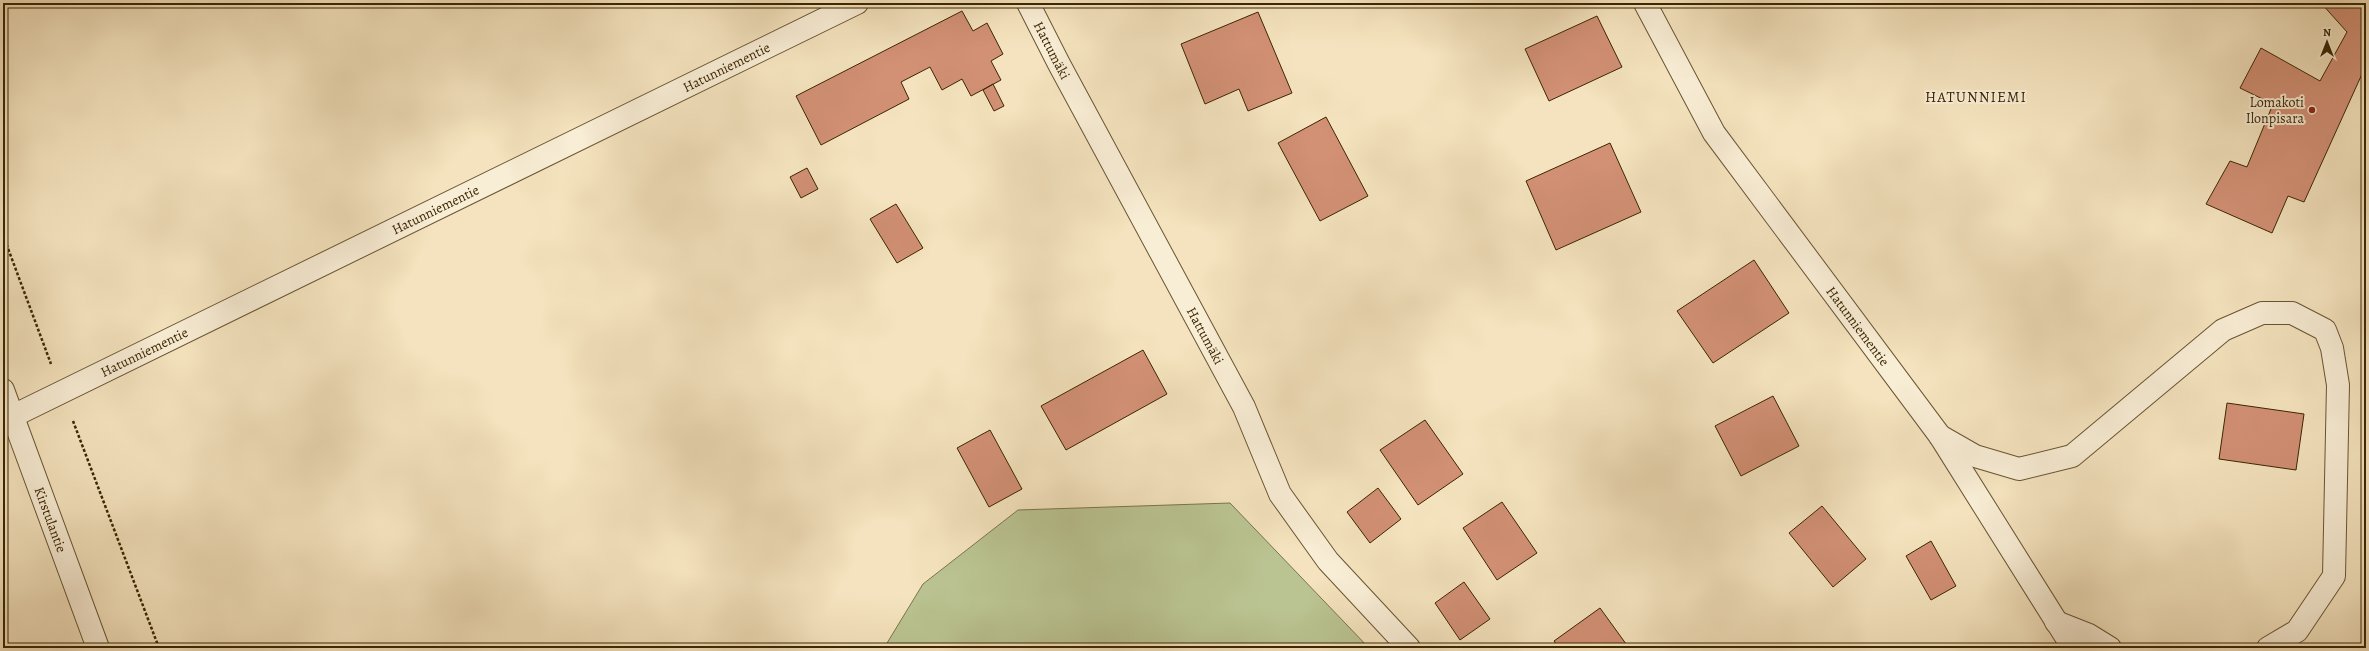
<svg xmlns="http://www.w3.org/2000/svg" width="2369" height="651" viewBox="0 0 2369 651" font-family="Alegreya,serif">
	<rect width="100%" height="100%" fill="#f4e3be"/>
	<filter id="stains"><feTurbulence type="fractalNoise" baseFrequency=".005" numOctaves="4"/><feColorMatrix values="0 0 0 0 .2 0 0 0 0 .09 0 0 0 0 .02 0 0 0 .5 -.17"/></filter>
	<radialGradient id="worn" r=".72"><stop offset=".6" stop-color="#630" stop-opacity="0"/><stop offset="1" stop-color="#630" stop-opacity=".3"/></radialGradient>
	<path fill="#bac492" stroke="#7a754a" d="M1230,503L1369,648H884L923,584L1018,510Z"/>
	<path fill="#d29075" stroke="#3b2602" d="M2321,3H2366V71L2362,74L2304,202L2288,196L2272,233L2206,204L2230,161L2247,167L2273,104L2240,88L2261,48L2320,81L2347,32Z
		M962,11L973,31L987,23L1003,54L991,61L1001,80L971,96L962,79L942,90L930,67L901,82L909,99L821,145L796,96Z
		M1258,12L1292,93L1248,111L1239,89L1205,104L1181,44Z
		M1597,16L1622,67L1549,101L1525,49Z
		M993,84L1004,106L994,111L983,90Z
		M1326,117L1368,196L1320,221L1278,143Z
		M1610,143L1641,212L1556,250L1526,181Z
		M807,168L818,189L801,198L790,177Z
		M896,204L923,248L897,263L870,219Z
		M1754,260L1789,313L1713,363L1677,311Z
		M1143,350L1167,394L1066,450L1041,406Z
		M1773,396L1799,446L1741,476L1715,426Z
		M2227,403L2304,414L2296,470L2219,459Z
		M1425,420L1463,474L1418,505L1380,450Z
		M990,430L1022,489L989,507L957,448Z
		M1378,488L1401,519L1370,543L1347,512Z
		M1502,502L1537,553L1497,580L1463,528Z
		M1822,506L1866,559L1833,587L1789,533Z
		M1931,541L1956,586L1931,600L1906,556Z
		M1464,582L1490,619L1460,640L1435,603Z
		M1600,608L1629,648H1559L1554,641Z"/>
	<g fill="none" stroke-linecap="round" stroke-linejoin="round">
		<g stroke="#695531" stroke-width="24">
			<g id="minor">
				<path id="s1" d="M1028,3L1059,64L1244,407L1280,494L1328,561L1409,648"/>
				<path id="s2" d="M1645,3L1714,133L1940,436L2073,648"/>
				<path id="s3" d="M3,390L98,648"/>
				<path id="s4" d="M13,416L857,3"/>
				<path d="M1940,436L1975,456L2019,469L2072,456L2223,330L2262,313H2292L2325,330L2332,348L2338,385L2334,576L2297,631L2268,648"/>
				<path d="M2056,622L2089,635L2110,648"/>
			</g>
		</g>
		<path stroke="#3b2602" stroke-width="2.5" stroke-dasharray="3 2" stroke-linecap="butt" d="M3,235L51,364
			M73,421L159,648"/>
		<use href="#minor" stroke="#f8edd5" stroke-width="22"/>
	</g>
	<circle fill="#8f2418" stroke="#f8edd5" stroke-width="1.5" cx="2312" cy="110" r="4"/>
	<g text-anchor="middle" stroke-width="4" stroke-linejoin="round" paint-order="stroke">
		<g font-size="14" fill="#3b2602" stroke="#f8edd5">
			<text dy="5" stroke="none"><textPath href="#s1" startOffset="53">Hattumäki</textPath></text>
			<text dy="5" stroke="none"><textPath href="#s4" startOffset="794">Hatunniementie</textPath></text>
			<text dy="5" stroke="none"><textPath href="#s4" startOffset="470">Hatunniementie</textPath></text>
			<text dy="5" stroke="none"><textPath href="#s2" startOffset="388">Hatunniementie</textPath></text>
			<text dy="5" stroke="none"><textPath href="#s1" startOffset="377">Hattumäki</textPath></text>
			<text dy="5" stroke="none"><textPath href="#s4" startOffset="146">Hatunniementie</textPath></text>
			<text dy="5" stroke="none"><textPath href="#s3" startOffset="138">Kirstulantie</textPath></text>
		</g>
		<g font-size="14" fill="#3b2602" stroke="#f8edd5" text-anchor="end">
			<text x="2304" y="107">Lomakoti<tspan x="2304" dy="16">Ilonpisara</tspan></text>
		</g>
		<g font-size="15" letter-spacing="1" fill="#3b2602" stroke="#f8edd5">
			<text x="1976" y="102">HATUNNIEMI</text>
		</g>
	</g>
	<rect width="2369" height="651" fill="none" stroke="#f4e3be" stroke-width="16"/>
	<rect x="4" y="4" width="2361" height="643" fill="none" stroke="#3b2602" stroke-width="2"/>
	<rect x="8" y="8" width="2353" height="635" fill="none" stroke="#3b2602"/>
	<g transform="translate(2327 42)" stroke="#f8edd5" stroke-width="3" paint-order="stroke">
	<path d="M0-3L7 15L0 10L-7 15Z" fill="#3b2602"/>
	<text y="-6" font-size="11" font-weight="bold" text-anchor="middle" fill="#3b2602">N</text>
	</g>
	<rect width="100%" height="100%" filter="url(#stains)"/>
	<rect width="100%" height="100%" fill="url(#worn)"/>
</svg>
